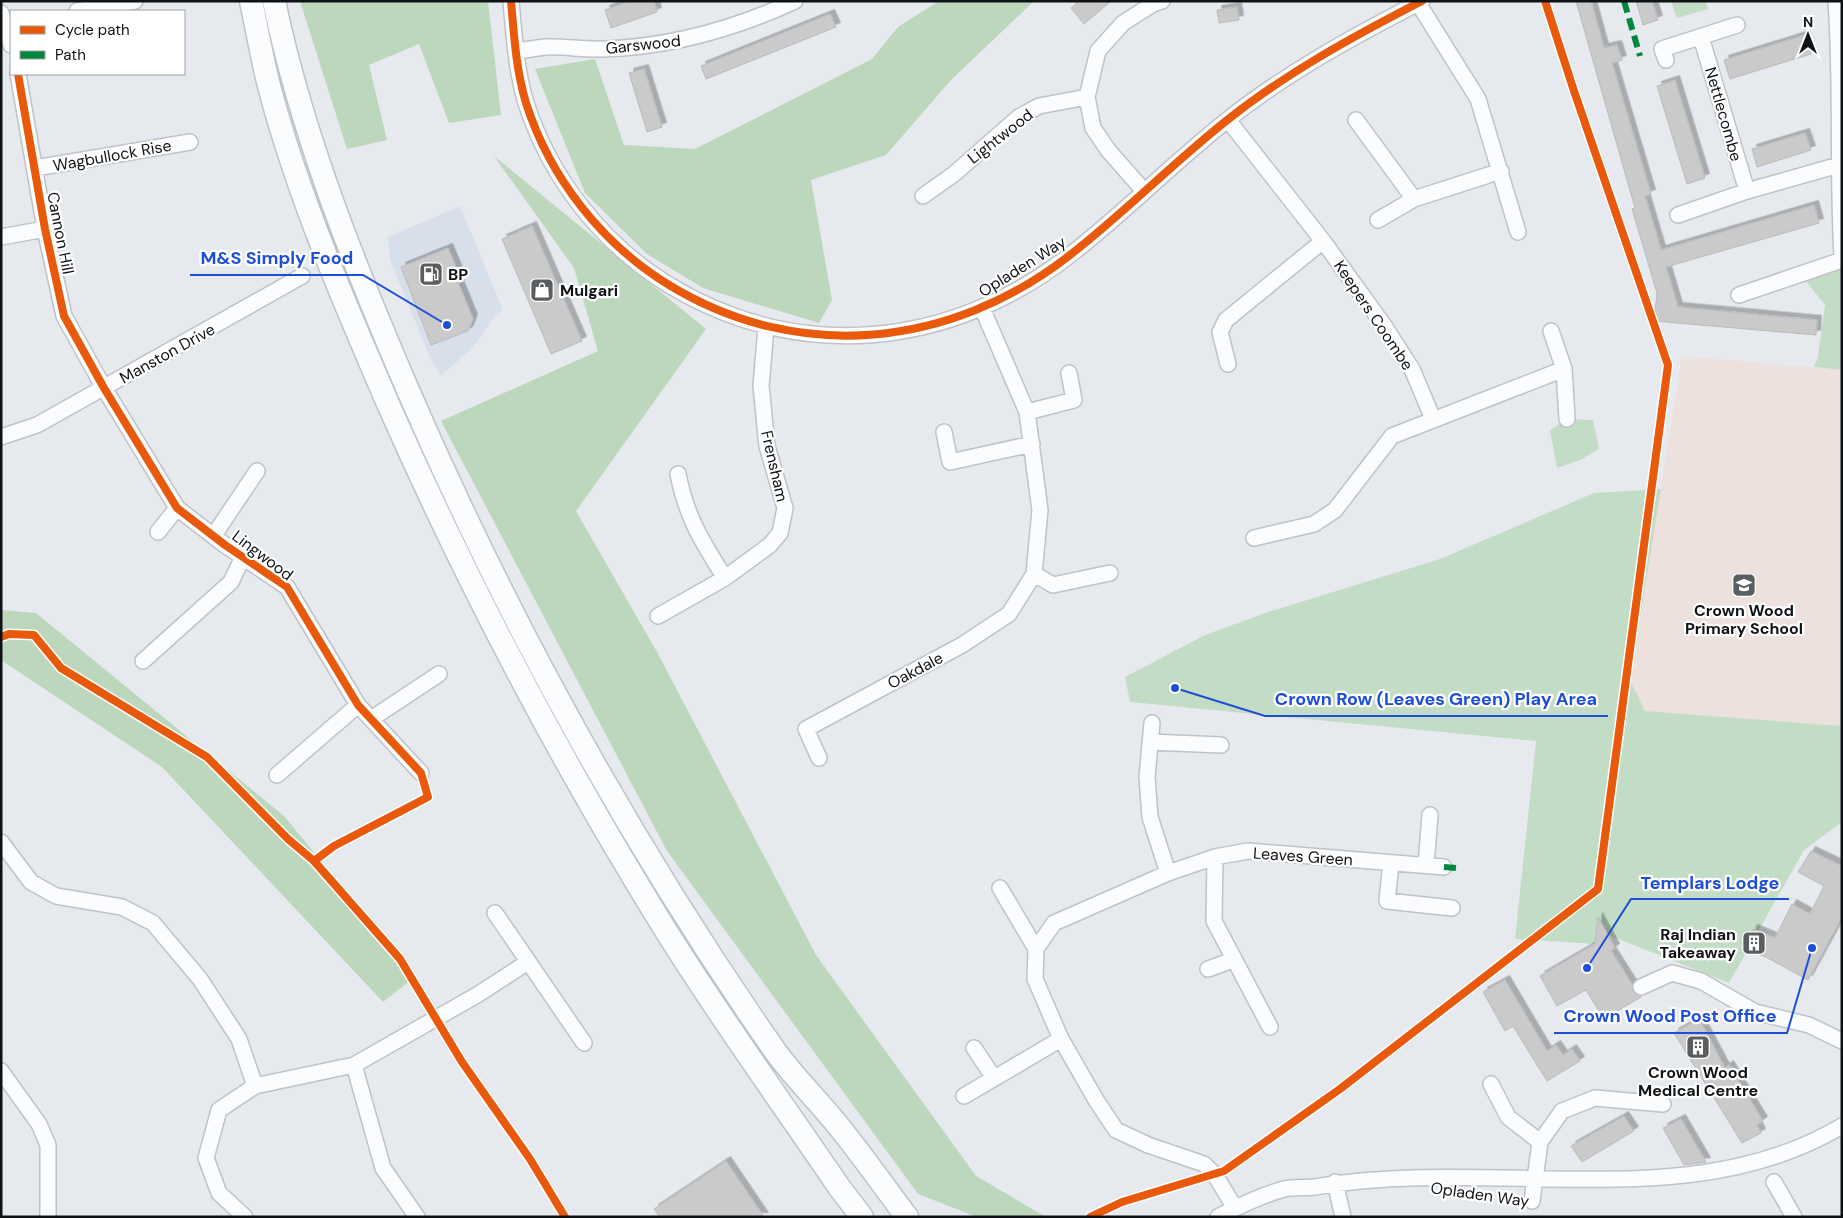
<svg xmlns="http://www.w3.org/2000/svg" width="1843" height="1218" viewBox="0 0 1843 1218" font-family="'DM Sans',sans-serif">
	<defs>
		<filter id="shadow"><feDropShadow dx="4.5" dy="-4.5" stdDeviation="0" flood-color="#0004"/></filter>
	</defs>
	<rect width="100%" height="100%" fill="#e6eaef"/>
	<path fill="#d7dfea" d="M460,206L503,310L492,320L473,347L441,376L429,355L390,260L388,237Z"/>
	<path fill="#ede1de" d="M1682,356L1842,370V726L1645,712L1630,680Z"/>
	<path fill="#c3dcc5" d="M1671,1H1706L1708,9L1677,18Z
		M1842,260V370L1814,367L1818,356L1825,305L1800,274Z
		M1567,419L1593,420L1599,449L1580,460L1557,468L1550,430Z
		M1661,489L1630,680L1645,711L1842,726V822L1804,850L1729,983L1606,934L1595,944L1515,939L1536,741L1130,702L1125,677L1205,635L1268,612L1440,559L1594,493Z"/>
	<path fill="#bcd7bc" d="M300,1H488L501,115L449,123L419,44L369,65L387,140L347,149Z
		M939,1H1034L951,80L886,155L811,180L832,300L819,323L703,288L647,254L585,193L535,69L595,59L624,145L695,149L872,59L898,27Z
		M494,156L706,329L576,511L657,652L816,955L976,1176L1046,1217H977L918,1194L667,851L441,421L598,351L574,268Z
		M1,610L36,613L284,816L416,976L383,1002L162,767L1,660Z"/>
	<path fill="#cacacb" stroke="#bbbabb" filter="url(#shadow)" d="M630,1H654L657,12L611,28L605,10Z
		M1080,1H1111L1084,24L1071,8Z
		M1576,1H1591L1604,48L1617,45L1622,60L1612,63L1651,194L1645,196L1661,250L1814,205L1819,223L1666,267L1678,307L1817,320L1816,335L1654,321L1657,293L1632,209L1635,208Z
		M1636,1H1652L1658,20L1643,25Z
		M1237,7L1239,20L1219,23L1217,10Z
		M830,14L836,27L706,79L701,66Z
		M1805,35L1811,54L1730,79L1724,60Z
		M644,69L662,127L647,132L629,73Z
		M1675,80L1705,178L1687,184L1657,86Z
		M1805,133L1811,150L1757,167L1752,149Z
		M532,226L582,341L551,354L502,239Z
		M448,248L462,281L458,282L473,319L468,331L431,345L401,267Z
		M1811,851L1842,866V917L1808,980L1766,957L1745,949L1753,929L1775,938L1792,904L1810,914L1824,886L1798,872Z
		M1598,917L1615,948L1611,951L1632,984L1633,991L1641,997L1604,1019L1586,990L1557,1006L1540,976L1595,944Z
		M1505,980L1547,1051L1556,1045L1563,1055L1572,1049L1580,1061L1547,1081L1513,1026L1505,1031L1483,992Z
		M1699,1019L1725,1068L1729,1065L1763,1121L1757,1125L1761,1133L1742,1143L1674,1033Z
		M1624,1116L1634,1131L1582,1162L1571,1146Z
		M1681,1119L1706,1162L1684,1165L1663,1128Z
		M726,1161L764,1217H660L654,1209Z"/>
	<g fill="none" stroke-linecap="round" stroke-linejoin="round">
		<g stroke="#bfc2c6" stroke-width="18">
			<path id="minor" d="M511,1C514,35 516,70 526,103C550,178 602,244 669,285C799,364 951,348 1070,255C1124,213 1172,164 1226,121C1286,73 1354,36 1422,1
				M1836,1C1842,86 1837,171 1842,255
				M1418,3L1478,99L1518,232
				M77,11L135,1
				M1,13L11,45
				M1701,37L1747,191
				M516,51C526,50 536,48 546,47C565,46 584,50 603,49C671,47 734,29 795,1
				M1666,60L1662,49L1737,25
				M18,74L45,229L64,316L104,388L177,508L225,545L287,587L358,705L421,773
				M1228,120L1323,241L1385,327L1412,369L1433,419
				M1356,120L1414,199
				M35,168L190,142
				M1144,191L1108,150L1093,128L1087,97L1098,51L1123,23L1153,4L1162,1
				M923,196L954,174L1019,117L1039,106L1087,97
				M1678,215L1747,191L1839,165
				M1378,220L1414,199L1501,171
				M1,237L45,229
				M1739,295L1842,260
				M1551,331L1564,369L1567,419
				M1228,364L1220,332L1226,320L1323,241
				M1027,412L1074,400L1069,373
				M944,432L950,462L1032,444
				M1,437L37,425L302,276
				M678,474C686,516 702,542 725,578
				M158,532L177,508
				M214,535L257,471
				M1254,538L1314,524L1335,510L1392,436L1564,369
				M1034,574L1053,585L1110,573
				M658,616L725,578L770,545L780,533L785,508L767,446L761,386L766,327
				M143,661L231,582L243,557
				M371,719L439,674
				M1152,723L1147,777L1150,817L1168,873
				M1150,742L1221,745
				M819,758L806,729L962,645L1009,614L1034,574L1040,510L1027,412L982,308
				M277,775L358,705
				M1,842L31,882L56,896L122,907L153,923L200,979L239,1039L255,1086
				M1215,857L1214,921L1270,1027
				M1391,863L1387,901L1452,908
				M1426,865L1430,815
				M1000,888L1036,949
				M495,913L584,1043
				M1208,969L1233,960
				M1641,987L1672,973L1701,981L1755,1012L1809,1025L1842,1041
				M974,1048L994,1078
				M354,1065L383,1168L417,1217
				M1,1071L39,1124L48,1145V1217
				M1491,1084L1508,1117L1540,1142
				M964,1096L1061,1039
				M1335,1182L1343,1217
				M1774,1182L1794,1217
				M1532,1201L1540,1142L1562,1111L1595,1098L1663,1104
				M1235,1208L1215,1175L1204,1164L1148,1145L1116,1130L1096,1100L1061,1039L1035,979L1036,949L1054,923L1168,873L1215,857L1248,851L1444,867
				M245,1217L219,1193L206,1158L219,1110L255,1086L354,1065L477,995L528,962
				M1218,1217C1239,1206 1262,1195 1284,1189C1294,1187 1305,1188 1314,1187C1498,1156 1688,1218 1842,1126"/>
		</g>
		<g stroke="#bfc2c6" stroke-width="25">
			<path id="highway" d="M251,1C257,30 262,58 269,86C298,196 344,302 389,406C469,587 559,758 663,926C718,1015 780,1100 839,1187L862,1217
				M274,1C302,135 353,262 407,388C507,619 629,841 773,1048C790,1073 812,1094 831,1117C858,1149 882,1184 907,1217"/>
		</g>
		<use href="#minor" stroke="#fbfcfd" stroke-width="15"/>
		<use href="#highway" stroke="#fbfcfd" stroke-width="22"/>
		<path stroke="#00873e" stroke-width="6" stroke-dasharray="12 6" stroke-linecap="butt" d="M1624,1L1640,56
			M1444,867L1456,868"/>
		<g stroke="#fff" stroke-width="11">
			<path id="cycleway" d="M511,1C514,35 516,70 526,103C550,178 602,244 669,285C799,364 951,348 1070,255C1124,213 1172,164 1226,121C1286,73 1354,36 1422,1
				M18,74L45,229L64,316L104,388L177,508L225,545L287,587L358,705L421,773L428,797L334,846L314,861
				M1,637L9,634L34,635L61,668L207,757L288,839L314,861L400,959L462,1062L530,1159L565,1217
				M1090,1217L1122,1202L1224,1171L1340,1089L1598,889L1668,365L1574,91L1545,1"/>
		</g>
		<use href="#cycleway" stroke="#e8590c" stroke-width="8"/>
	</g>
	<defs>
		<g id="fuel-square" transform="scale(1.25)"><rect x="-9" y="-9" width="18" height="18" rx="4" fill="#5a5e61" stroke="#fff"/><path d="M-5.5-6h7V0h2V4h1.3V-2.5L3-4.5l.8-.8L6-3V5H2.5V1h-1V6h-7ZM-4.2-4.7v3.2H.2V-4.7Z" fill="#fff"/></g>
		<g id="shop-square" transform="scale(1.25)"><rect x="-9" y="-9" width="18" height="18" rx="4" fill="#5a5e61" stroke="#fff"/><path d="M-5-2.5h2.3a2.7 3.5 0 0 1 5.4 0H5L5.5 6h-11ZM-1.5-2.5h3a1.5 2.3 0 0 0-3 0Z" fill="#fff"/></g>
		<g id="school-square" transform="scale(1.25)"><rect x="-9" y="-9" width="18" height="18" rx="4" fill="#5a5e61" stroke="#fff"/><path d="M0-5L7-2L0 1L-7-2ZM-4 1L0 2.5L4 1V4Q0 6-4 4Z" fill="#fff"/></g>
		<g id="building-square" transform="scale(1.25)"><rect x="-9" y="-9" width="18" height="18" rx="4" fill="#5a5e61" stroke="#fff"/><path d="M-4-6H4V6H1V3H-1V6H-4ZM-2.5-4.3h1.7v1.8h-1.7ZM.8-4.3h1.7v1.8H.8ZM-2.5-1h1.7V.8h-1.7ZM.8-1h1.7V.8H.8Z" fill="#fff"/></g>
	</defs>
	<g fill-rule="evenodd">
		<use href="#fuel-square" x="431" y="274"/>
		<use href="#shop-square" x="542" y="290"/>
		<use href="#school-square" x="1744" y="585"/>
		<use href="#building-square" x="1754" y="943"/>
		<use href="#building-square" x="1698" y="1047"/>
	</g>
	<g text-anchor="middle" stroke-width="4.5" stroke-linejoin="round" paint-order="stroke">
		<g font-size="16" fill="#0f1215" stroke="#fff">
			<text transform="translate(643 44) rotate(-6)" y="6">Garswood</text>
			<text transform="translate(1724 114) rotate(74)" y="6">Nettlecombe</text>
			<text transform="translate(1000 136) rotate(-38)" y="6">Lightwood</text>
			<text transform="translate(112 155) rotate(-10)" y="6">Wagbullock Rise</text>
			<text transform="translate(61 233) rotate(79)" y="6">Cannon Hill</text>
			<text transform="translate(1022 266) rotate(-32)" y="6">Opladen Way</text>
			<text transform="translate(1374 315) rotate(56)" y="6">Keepers Coombe</text>
			<text transform="translate(167 353) rotate(-29)" y="6">Manston Drive</text>
			<text transform="translate(775 466) rotate(77)" y="6">Frensham</text>
			<text transform="translate(263 555) rotate(37)" y="6">Lingwood</text>
			<text transform="translate(915 670) rotate(-28)" y="6">Oakdale</text>
			<text transform="translate(1303 856) rotate(4)" y="6">Leaves Green</text>
			<text transform="translate(1480 1194) rotate(8)" y="6">Opladen Way</text>
		</g>
		<g font-size="16" font-weight="bold" fill="#0f1215" stroke="#fff" text-anchor="start">
			<text x="448" y="280">BP</text>
			<text x="560" y="296">Mulgari</text>
			<text x="1744" y="616" text-anchor="middle">Crown Wood<tspan x="1744" dy="18">Primary School</tspan></text>
			<text x="1736" y="940" text-anchor="end">Raj Indian<tspan x="1736" dy="18">Takeaway</tspan></text>
			<text x="1698" y="1078" text-anchor="middle">Crown Wood<tspan x="1698" dy="18">Medical Centre</tspan></text>
		</g>
	</g>
	<path fill="none" stroke="#1d4ed8" stroke-width="2" d="M447 325L363 275H190M1175 688L1265 716H1608M1587 968L1631 899H1789M1812 948L1787 1033H1554"/>
	<g fill="#1d4ed8" stroke="#fff" stroke-width="2">
		<circle cx="447" cy="325" r="5"/>
		<circle cx="1175" cy="688" r="5"/>
		<circle cx="1587" cy="968" r="5"/>
		<circle cx="1812" cy="948" r="5"/>
	</g>
	<g font-size="18" text-anchor="middle" font-weight="bold" fill="#1d4ed8" stroke="#fff" stroke-width="4.5" stroke-linejoin="round" paint-order="stroke">
		<text x="277" y="264">M&amp;S Simply Food</text>
		<text x="1436" y="705">Crown Row (Leaves Green) Play Area</text>
		<text x="1710" y="889">Templars Lodge</text>
		<text x="1670" y="1022">Crown Wood Post Office</text>
	</g>
	<rect width="1843" height="1218" fill="none" stroke="#0f1215" stroke-width="5"/>
	<rect x="10" y="10" width="175" height="65" fill="#ffffff" stroke="#9fa0a1"/>
	<rect x="20" y="26" width="25" height="8" fill="#e8590c" stroke="#9fa0a1"/>
	<text x="55" y="35" font-size="15" fill="#0f1215">Cycle path</text>
	<rect x="20" y="51" width="25" height="8" fill="#00873e" stroke="#9fa0a1"/>
	<text x="55" y="60" font-size="15" fill="#0f1215">Path</text>
	<g transform="translate(1808 35)" stroke="#ffffff" stroke-width="4" paint-order="stroke">
	<path d="M0-4L9 19L0 12L-9 19Z" fill="#0f1215"/>
	<text y="-8" font-size="14" font-weight="bold" text-anchor="middle" fill="#0f1215">N</text>
	</g>
</svg>
